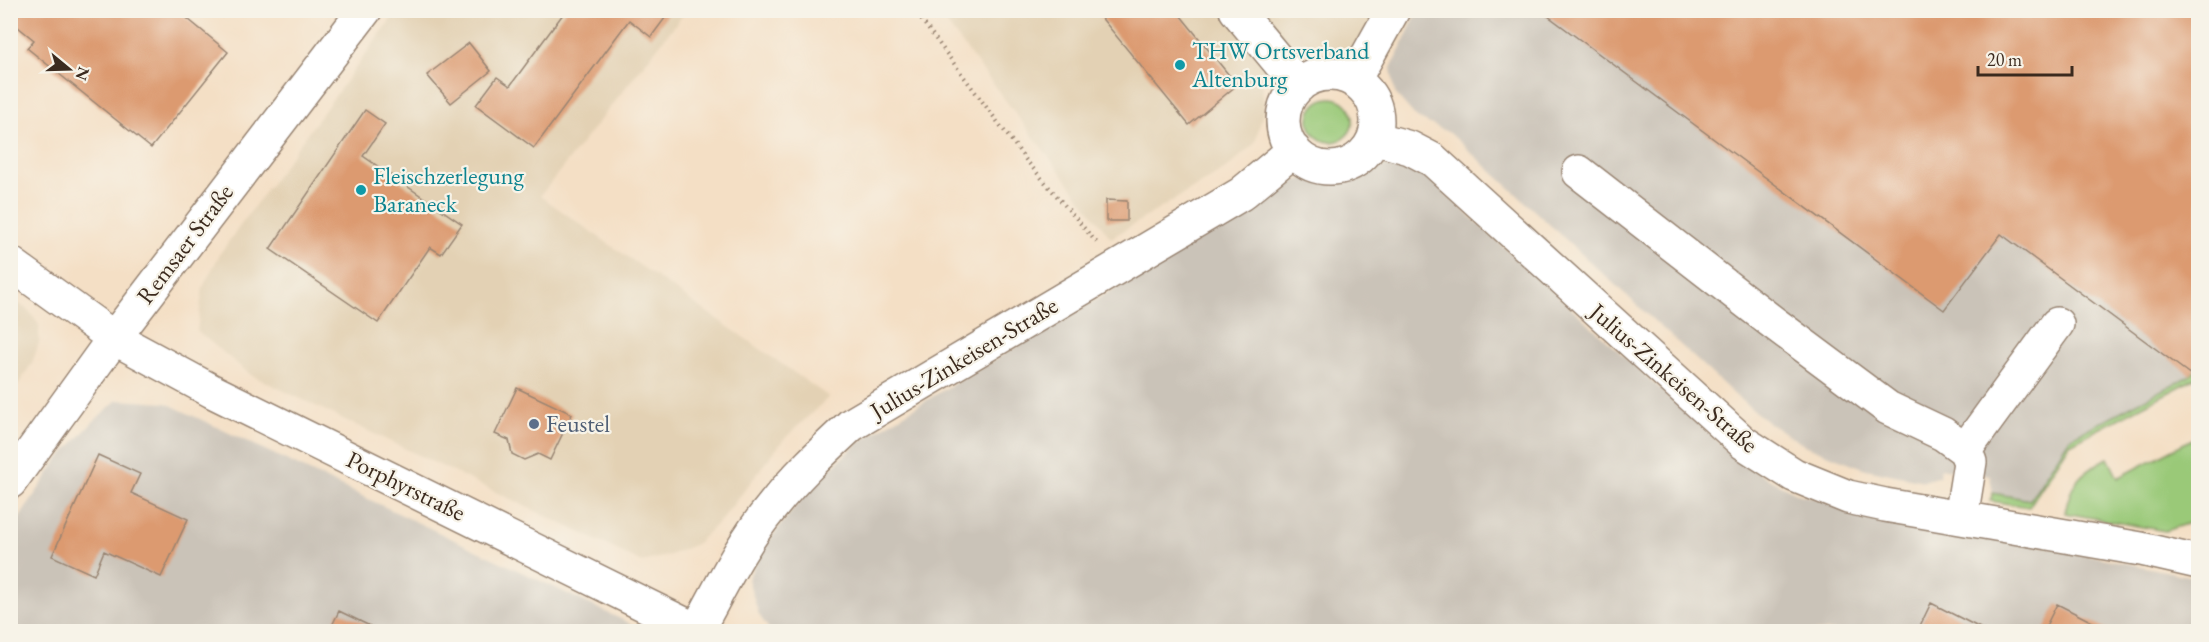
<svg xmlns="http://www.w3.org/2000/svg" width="2209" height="642" viewBox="0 0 2209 642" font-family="'EB Garamond',serif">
	<rect width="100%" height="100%" fill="#f7f3e8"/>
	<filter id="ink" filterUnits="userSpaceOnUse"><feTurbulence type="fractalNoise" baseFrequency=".0167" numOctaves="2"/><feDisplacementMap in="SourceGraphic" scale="12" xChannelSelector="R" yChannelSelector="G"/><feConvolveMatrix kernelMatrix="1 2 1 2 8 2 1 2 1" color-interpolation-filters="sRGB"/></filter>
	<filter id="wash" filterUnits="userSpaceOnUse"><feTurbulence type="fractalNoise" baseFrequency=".008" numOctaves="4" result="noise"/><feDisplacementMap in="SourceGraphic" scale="24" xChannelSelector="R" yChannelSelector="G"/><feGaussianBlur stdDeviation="1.35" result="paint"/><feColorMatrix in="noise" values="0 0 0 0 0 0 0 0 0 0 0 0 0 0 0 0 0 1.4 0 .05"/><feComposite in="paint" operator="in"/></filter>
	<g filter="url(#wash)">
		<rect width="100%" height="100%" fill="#f4dfc5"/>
		<path fill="#e3d1b4" d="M397,11H686L540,196L829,397L784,439L723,518L696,544L670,555L642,562L251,375L197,331L203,287L221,252Z
			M937,11H1418L1384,66L1316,43L1261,74L1264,109L1255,143L1227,168L1111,238Z
			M11,298L29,311L39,325V343L32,363L11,396Z"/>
		<path fill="#cac3b8" d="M1418,11H2198V368L2191,375L2070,438L2030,500L1993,493L1990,476L1940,468L1939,476L1924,481L1866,469L1806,446L1769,423L1737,397L1450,133L1417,118L1395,93L1391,68Z
			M1403,165L1425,175L1734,456L1770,480L1801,495L2198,578V631L775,632L769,629L759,615L748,579L763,548L814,483L861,441L940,392L1238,216L1289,182L1303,179L1326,181L1344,179L1373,167Z
			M117,400L166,403L646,631L11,632V531L57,461L94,421Z"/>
		<path fill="#9ac978" stroke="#6a7a4b" stroke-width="1.5" d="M1309 120a22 22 0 1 1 44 0a22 22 0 1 1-44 0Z
			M2198,368V377L2070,444L2029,507L1990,501L1993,493L2030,500L2070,438L2191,375Z
			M2198,436V518L2192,522L2165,531L2065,513C2071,481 2080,473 2108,458L2118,478Z"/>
		<g id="blocks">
			<path fill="#dc9a6f" d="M10,10H177L228,52L151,148L27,48L34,40L13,23L10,26Z
				M566,10H671L651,37L629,20L534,148L476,105L497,77L510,86Z
				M1095,10H1176L1237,85L1189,125Z
				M1540,10H2198V364L2191,375L2001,234L1944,310Z
				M469,43L491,71L451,103L427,75Z
				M365,110L385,124L363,156L462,224L441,254L430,247L378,323L270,249Z
				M1106,200L1127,201V221H1106Z
				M517,388L572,414L550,460L538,454L524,460L512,454L509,440L495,434Z
				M98,455L140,474L131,493L188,519L161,577L104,551L94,575L52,556Z
				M1931,603L1988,632H1917Z
				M2057,604L2112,632H2043Z
				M339,611L376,629L375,632H329Z"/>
		</g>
	</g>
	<g filter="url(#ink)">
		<use href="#blocks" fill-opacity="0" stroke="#988472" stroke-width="1.5"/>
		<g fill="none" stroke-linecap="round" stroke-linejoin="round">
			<g stroke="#988472" stroke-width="36">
				<path id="minor" d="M1236,10L1299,86
					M1283 121a47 47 0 1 1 94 0a47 47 0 1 1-94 0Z
					M1354,80L1393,10
					M1374,138L1410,148L1433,160L1744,443L1794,475L1848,497L1885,505L2141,549L2198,562
					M1579,172L1771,321L1888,408L1943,434L1965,450L1970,462L1961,518
					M10,263L114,338L212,391L700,632
					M1965,450L2057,324
					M10,482L114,338L365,10
					M697,630C720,589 741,544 771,508C795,477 823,451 851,425L1241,194L1294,150"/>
			</g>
			<path stroke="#988472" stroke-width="4" stroke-dasharray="1.5 4.5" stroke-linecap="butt" d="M914,10L1026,160L1097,243"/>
			<use href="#minor" stroke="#fff" stroke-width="33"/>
		</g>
	</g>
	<g fill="#0f9aa8" stroke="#f7f3e8" stroke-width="2">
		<circle cx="1180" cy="65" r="6"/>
		<circle cx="361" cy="190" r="6"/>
	</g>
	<circle fill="#5c6f8a" stroke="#f7f3e8" stroke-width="2" cx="534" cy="424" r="6"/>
	<g text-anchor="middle" stroke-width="4.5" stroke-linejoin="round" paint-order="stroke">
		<g font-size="24" fill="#0d838f" stroke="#f7f3e8" text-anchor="start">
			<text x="1192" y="59">THW Ortsverband<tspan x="1192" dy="28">Altenburg</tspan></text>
			<text x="373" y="184">Fleischzerlegung<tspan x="373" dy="28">Baraneck</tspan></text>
		</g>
		<g font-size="24" fill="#3b2a1e" stroke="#f7f3e8">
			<text transform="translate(185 244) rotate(-53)" y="8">Remsaer Straße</text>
			<text transform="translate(964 358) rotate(-31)" y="8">Julius-Zinkeisen-Straße</text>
			<text transform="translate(1674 378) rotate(41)" y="8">Julius-Zinkeisen-Straße</text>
			<text transform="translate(406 486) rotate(26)" y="8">Porphyrstraße</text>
		</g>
		<g font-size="24" fill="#4e5e75" stroke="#f7f3e8" text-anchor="start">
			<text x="546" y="432">Feustel</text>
		</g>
	</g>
	<rect width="2209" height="642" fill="none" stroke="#f7f3e8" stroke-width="36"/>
	<g transform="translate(69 69) rotate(109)" stroke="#f7f3e8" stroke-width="4.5" paint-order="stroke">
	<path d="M0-4.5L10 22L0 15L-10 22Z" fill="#3b2a1e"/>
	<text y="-9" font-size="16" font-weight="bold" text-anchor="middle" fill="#3b2a1e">N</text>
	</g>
	<path d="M1978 66v9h94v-9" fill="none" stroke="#3b2a1e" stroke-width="3"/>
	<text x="1987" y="66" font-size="18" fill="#3b2a1e" stroke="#f7f3e8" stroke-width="4.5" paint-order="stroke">20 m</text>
</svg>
